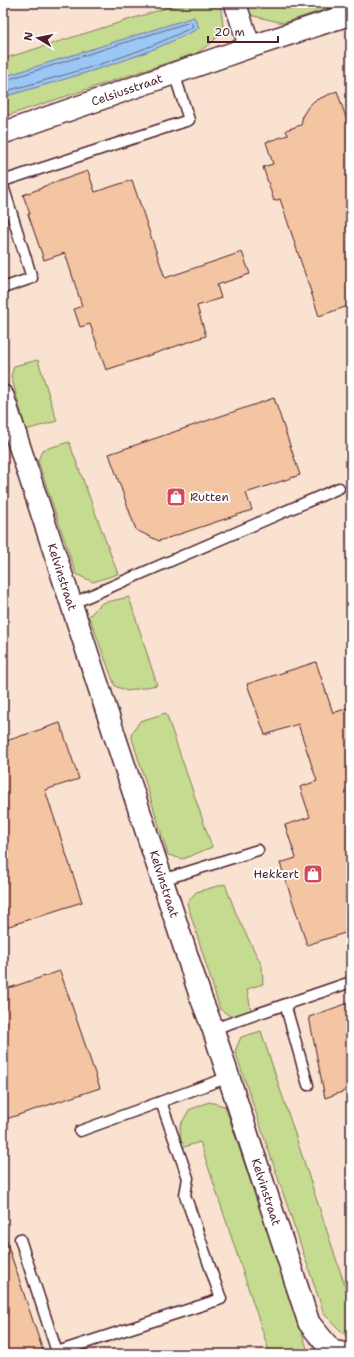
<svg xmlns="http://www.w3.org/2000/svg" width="354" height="1357" viewBox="0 0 354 1357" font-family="'Shantell Sans',sans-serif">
	<rect width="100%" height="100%" fill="#fbeee3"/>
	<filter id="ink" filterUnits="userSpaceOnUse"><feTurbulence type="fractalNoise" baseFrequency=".025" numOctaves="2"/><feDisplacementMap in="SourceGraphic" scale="8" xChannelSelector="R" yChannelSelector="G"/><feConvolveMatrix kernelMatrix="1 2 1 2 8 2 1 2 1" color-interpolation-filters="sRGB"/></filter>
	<g filter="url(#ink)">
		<path fill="#f9e2d0" d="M3,3H351V1354H3Z"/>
		<path fill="#c4db90" stroke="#877d5e" d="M182,3H220L223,25L214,41L197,53L3,117V97C70,77 137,61 199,28L194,17L3,77V59Z
			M235,3H345L283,23L245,14Z
			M38,360L57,421L26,430L11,376L14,366Z
			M69,442L118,574L93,582L76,574L38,461L42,450Z
			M129,597L157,685L127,691L115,686L91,621L88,617L102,603Z
			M166,713L212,847L183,859L168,855L131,735L140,721Z
			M225,884L237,916L262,966L263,984L247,989L251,1010L234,1019L220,1009L187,903L196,892Z
			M261,1031L351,1304V1339H349L324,1314L235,1051L241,1037Z
			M209,1102L225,1106L309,1354H262L269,1351L200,1142L181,1148L180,1126L189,1110Z"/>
		<path fill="#9bc7f4" stroke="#7b84a4" d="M194,17L199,28C137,61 70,77 3,97V77Z"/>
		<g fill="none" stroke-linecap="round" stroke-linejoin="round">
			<path stroke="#6a627b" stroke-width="1" d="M3,81L190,22L193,25L192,27C133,58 67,74 3,92"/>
		</g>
		<path fill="#f3c5a2" stroke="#4a1f2b" d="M337,91L351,132V305L319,316L280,199L274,201L263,167L273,164L266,142L288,135L286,130L301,125L303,115L308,107L314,101Z
			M88,171L95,192L132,180L165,278L242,252L250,274L217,285L221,298L197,306L206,336L106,370L90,324L80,327L74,309L82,306L65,253L44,260L28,214H30L23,195L42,188V187Z
			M274,398L300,475L246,493L252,510L159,541L136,530L109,454Z
			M316,662L333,713L351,707V931L307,945L280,863L296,858L285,825L310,817L300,787L317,781L298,724L265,735L247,684Z
			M60,723L79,779L45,790L82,902L3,928V742Z
			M60,971L100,1088L3,1120V990Z
			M351,1002V1089L325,1098L309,1017Z
			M6,1240L44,1354H3V1241Z"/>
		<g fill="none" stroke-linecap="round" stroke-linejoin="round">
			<g stroke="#4a1f2b" stroke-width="13">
				<path id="lane" d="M3,181L189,120L174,73
					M3,186L32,278L3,288
					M71,604L339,488
					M162,880L258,850
					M285,1004L308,1085
					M213,1029L351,982
					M80,1131L229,1077
					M20,1239L57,1352L221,1299L185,1195L188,1178L161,1102"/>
			</g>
			<g stroke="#4a1f2b" stroke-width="24">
				<path id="street" d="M235,3L250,47
					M3,133L250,47L351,14
					M3,396L201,998L213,1029L309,1323L332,1351L348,1354"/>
			</g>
			<use href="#lane" stroke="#fff" stroke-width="10"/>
			<use href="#street" stroke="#fff" stroke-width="21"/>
		</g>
	</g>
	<defs>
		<g id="shop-square" transform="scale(1)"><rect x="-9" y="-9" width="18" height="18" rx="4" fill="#d1495b" stroke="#fff"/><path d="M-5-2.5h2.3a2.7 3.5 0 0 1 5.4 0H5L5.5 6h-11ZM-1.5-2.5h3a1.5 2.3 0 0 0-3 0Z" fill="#fff"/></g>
	</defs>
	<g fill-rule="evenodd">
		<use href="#shop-square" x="176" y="497"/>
		<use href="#shop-square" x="313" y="874"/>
	</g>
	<g text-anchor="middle" stroke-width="4" stroke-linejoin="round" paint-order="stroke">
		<g font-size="12" fill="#4a1f2b" stroke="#fff">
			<text transform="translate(127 90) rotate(-19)" y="4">Celsiusstraat</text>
			<text transform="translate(62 577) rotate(72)" y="4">Kelvinstraat</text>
			<text transform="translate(164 884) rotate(72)" y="4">Kelvinstraat</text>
			<text transform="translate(266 1192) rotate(72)" y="4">Kelvinstraat</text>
		</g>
		<g font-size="12" fill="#4a1f2b" stroke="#fff" text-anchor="start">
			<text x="190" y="501">Rutten</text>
			<text x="299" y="878" text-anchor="end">Hekkert</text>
		</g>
	</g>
	<rect width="354" height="1357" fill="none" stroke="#fff" stroke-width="16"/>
	<rect x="8" y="8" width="338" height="1341" fill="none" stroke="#4a1f2b" stroke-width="1.5" filter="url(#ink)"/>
	<g transform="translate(38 38) rotate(280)" stroke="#ffffff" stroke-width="3" paint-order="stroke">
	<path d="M0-3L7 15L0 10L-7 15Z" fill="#4a1f2b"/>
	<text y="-6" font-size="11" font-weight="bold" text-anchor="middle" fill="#4a1f2b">N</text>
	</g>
	<path d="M208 36v6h70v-6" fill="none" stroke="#4a1f2b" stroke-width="2"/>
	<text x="214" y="36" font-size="12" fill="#4a1f2b" stroke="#ffffff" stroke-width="3" paint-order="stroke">20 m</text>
</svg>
